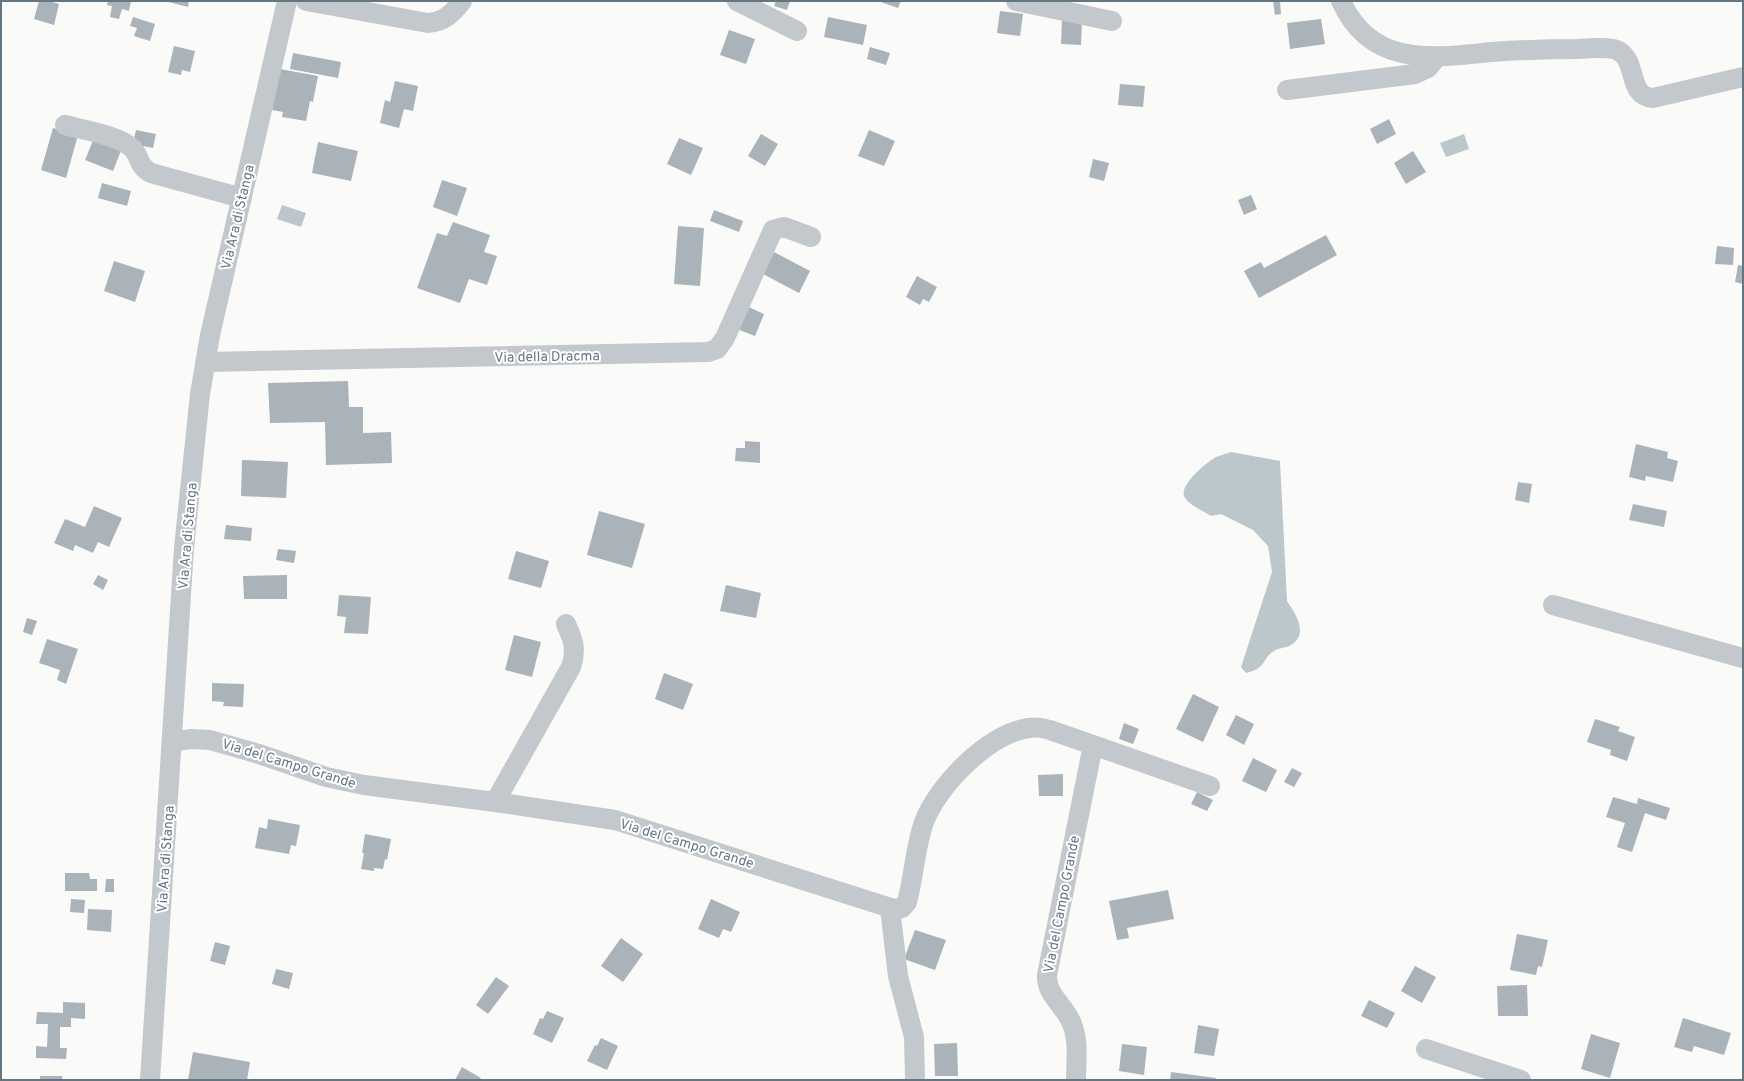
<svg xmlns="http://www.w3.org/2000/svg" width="1744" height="1081" viewBox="0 0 1744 1081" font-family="Overpass,sans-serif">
	<rect width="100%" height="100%" fill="#fafaf8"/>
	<path fill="#bbc7cb" d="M1464,134L1469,149L1446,157L1440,143Z
		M282,205L306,213L301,227L277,219Z
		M1231,452L1280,461L1287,601C1296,614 1310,636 1289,646C1284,648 1278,648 1274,651C1261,659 1268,668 1246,673L1241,667L1272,572L1268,546L1253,530L1221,514L1211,516C1204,511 1188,505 1184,496C1180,484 1207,462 1216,457C1221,455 1226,454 1231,452Z"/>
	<path fill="#aab3b9" d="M39,1H49L59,4L54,25L34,19Z
		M108,1H131L129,11L122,9L119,19L110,17L112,6L107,5Z
		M165,1H189L188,7Z
		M776,1H790L787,10L774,6Z
		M878,1H901L898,8Z
		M1273,1H1280L1281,14L1275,15Z
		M1000,11L1023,14L1020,36L997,33Z
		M133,17L155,24L150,41L134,36L137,28L130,26Z
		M828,17L867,25L863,45L824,37Z
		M1321,19L1325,44L1290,49L1287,23Z
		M1062,20L1082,21L1081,45L1061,44Z
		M729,30L755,39L746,64L720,55Z
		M174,46L195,51L190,72L182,70L181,75L168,72Z
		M870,47L890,53L886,65L867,59Z
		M293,53L341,62L338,78L290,69Z
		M280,69L318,76L313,102L310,101L306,121L282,117L283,112L272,110Z
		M395,81L418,86L413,111L404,109L399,128L380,123L385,100L390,102Z
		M1120,84L1145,86L1143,107L1118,105Z
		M1389,119L1396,134L1377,144L1370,129Z
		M53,128L78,135L66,178L41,170Z
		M136,130L156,134L153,148L133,144Z
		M869,130L895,141L884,166L858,156Z
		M761,134L778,144L765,166L748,156Z
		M94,138L122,148L113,171L85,160Z
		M679,138L703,148L691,175L667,164Z
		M318,142L358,151L351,181L312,173Z
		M1413,151L1426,172L1406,184L1394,163Z
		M1093,159L1109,163L1104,181L1089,177Z
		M442,180L467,188L457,216L433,207Z
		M102,183L131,191L127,206L98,198Z
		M1251,195L1257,209L1244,215L1238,200Z
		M714,210L743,221L739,232L710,221Z
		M453,222L490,235L484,252L497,256L487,285L469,279L460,303L417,288L437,233L447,236Z
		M678,226L704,228L700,286L674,284Z
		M1326,235L1337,255L1259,298L1244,271L1261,262L1264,268Z
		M1717,246L1734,248L1733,265L1715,264Z
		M774,252L810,271L799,293L763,274Z
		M114,261L145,271L135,302L104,291Z
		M1738,265L1743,266V284L1735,282Z
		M917,276L937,287L929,302L923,299L920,305L906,297Z
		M746,306L764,314L755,336L737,329Z
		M348,381L349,407H363V433L391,432L392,463L326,465L325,422L270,423L268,383Z
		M745,441L760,442V463L735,461L736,448H745Z
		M1636,444L1668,452L1667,458L1678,461L1673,482L1646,476L1645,481L1629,477Z
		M242,460L288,462L286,498L241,496Z
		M1518,482L1532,484L1529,503L1515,500Z
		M1633,504L1667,511L1664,527L1629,520Z
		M94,506L122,518L109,547L98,542L93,553L75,545L73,551L54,543L65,519L85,527Z
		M599,511L645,524L632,568L587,555Z
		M226,525L252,528L251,541L224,539Z
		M278,549L296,551L294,563L276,560Z
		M516,551L549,561L541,588L508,579Z
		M98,575L108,580L103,590L93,584Z
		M287,575V599H244L243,576Z
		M726,585L761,593L756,618L720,611Z
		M339,595L371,597L368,634L344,633L346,617L337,616Z
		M27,618L37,621L32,635L23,632Z
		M514,635L541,642L532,677L505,670Z
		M47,639L78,649L66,684L57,680L60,670L39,663Z
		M664,673L693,684L683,710L655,699Z
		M212,683L244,684L243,707L223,706L224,702L212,701Z
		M1193,694L1219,707L1203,742L1176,729Z
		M1236,715L1254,724L1244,745L1226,735Z
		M1595,719L1620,727L1618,731L1635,737L1627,761L1610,755L1611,750L1587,742Z
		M1124,723L1139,729L1133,744L1119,739Z
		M1253,758L1277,770L1266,792L1242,781Z
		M1292,768L1302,773L1294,787L1284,782Z
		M1063,774V796H1039L1038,775Z
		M1197,792L1213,800L1207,811L1191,804Z
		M1613,797L1637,804L1638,798L1670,808L1666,820L1645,813L1632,852L1617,847L1625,823L1606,817Z
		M268,819L300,825L296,846L291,845L289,854L255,848L259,827L267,829Z
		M365,834L391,839L387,860L385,859L383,869L374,868V871L361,869L364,853H362Z
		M65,873H89L90,879H97V891H65Z
		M106,879H114V892H105Z
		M1168,890L1174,919L1127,928L1129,938L1117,940L1109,901Z
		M71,899L85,900L84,913L70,912Z
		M711,899L740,912L731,932L723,929L719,938L698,929Z
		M88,909L112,910L111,932L87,930Z
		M915,930L946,940L935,970L904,959Z
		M1517,934L1548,940L1542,967L1538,966L1536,975L1510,970Z
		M621,938L643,954L623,982L601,966Z
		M215,942L230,946L225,965L210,961Z
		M1415,966L1436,977L1422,1003L1401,991Z
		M276,969L293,973L289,989L272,984Z
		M496,977L509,986L488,1014L476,1005Z
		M1527,985L1528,1016H1498L1497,986Z
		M1369,1000L1395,1013L1387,1028L1361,1016Z
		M63,1002L85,1003V1019L71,1018V1027H60V1048H67L66,1059L36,1058V1046L47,1047L48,1024H36L37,1012L63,1013Z
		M547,1011L564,1018L552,1043L533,1034L540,1018L543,1019Z
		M1683,1018L1731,1033L1724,1055L1694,1046L1692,1052L1674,1047Z
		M1198,1025L1219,1029L1214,1056L1194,1053Z
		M1591,1034L1620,1043L1610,1078L1581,1069Z
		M601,1038L618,1046L607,1070L587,1061L595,1045L597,1046Z
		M957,1043L958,1076H935L934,1044Z
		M1122,1044L1147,1047L1144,1075L1119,1071Z
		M193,1052L250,1062L247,1080H188Z
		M462,1067L481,1078L479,1080H455Z
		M1171,1072L1216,1078L1215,1080H1170Z
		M40,1076H62V1080H40Z"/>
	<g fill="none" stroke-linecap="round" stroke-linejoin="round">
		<path stroke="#c3c8cc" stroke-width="20" d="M306,1L428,23C444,22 453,13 462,1
			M737,1L797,31
			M1016,1L1112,21
			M1341,1C1371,68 1433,58 1492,52C1521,50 1549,49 1578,49C1590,48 1602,47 1614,49C1640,57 1625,96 1653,98L1743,77
			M1287,90L1415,74L1428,68L1437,57
			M65,125C83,130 119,135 133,149C141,158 137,165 151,173L242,198
			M205,362L708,352L717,349L725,338L773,230L784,227L811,237
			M1553,605L1743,658
			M173,742L190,739L210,740L259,754L326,777L364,785L495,802L615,820L894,909L902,908L907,902C914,876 915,848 924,822C938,785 988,734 1029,728C1036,727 1043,728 1050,730L1210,786
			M495,802L571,667C577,650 573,639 566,624
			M890,908L898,976L914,1037L915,1080
			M1426,1049L1521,1080
			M150,1080L184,548L200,394L210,335L287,1
			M1076,1080C1076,1061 1079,1042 1072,1024C1065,1005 1046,996 1047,975L1093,745"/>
	</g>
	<g text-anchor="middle" stroke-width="4" stroke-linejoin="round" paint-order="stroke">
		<g font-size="14" fill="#657683" stroke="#fff">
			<text transform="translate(237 217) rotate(-77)" y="5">Via Ara di Stanga</text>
			<text transform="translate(547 356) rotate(-1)" y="5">Via della Dracma</text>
			<text transform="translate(187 536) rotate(-85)" y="5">Via Ara di Stanga</text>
			<text transform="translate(289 763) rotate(17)" y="5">Via del Campo Grande</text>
			<text transform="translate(687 843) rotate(17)" y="5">Via del Campo Grande</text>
			<text transform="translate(165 859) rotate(-86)" y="5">Via Ara di Stanga</text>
			<text transform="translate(1061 904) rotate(-79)" y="5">Via del Campo Grande</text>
		</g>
	</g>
	<rect width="1744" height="1081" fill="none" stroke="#657683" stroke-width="4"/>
</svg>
